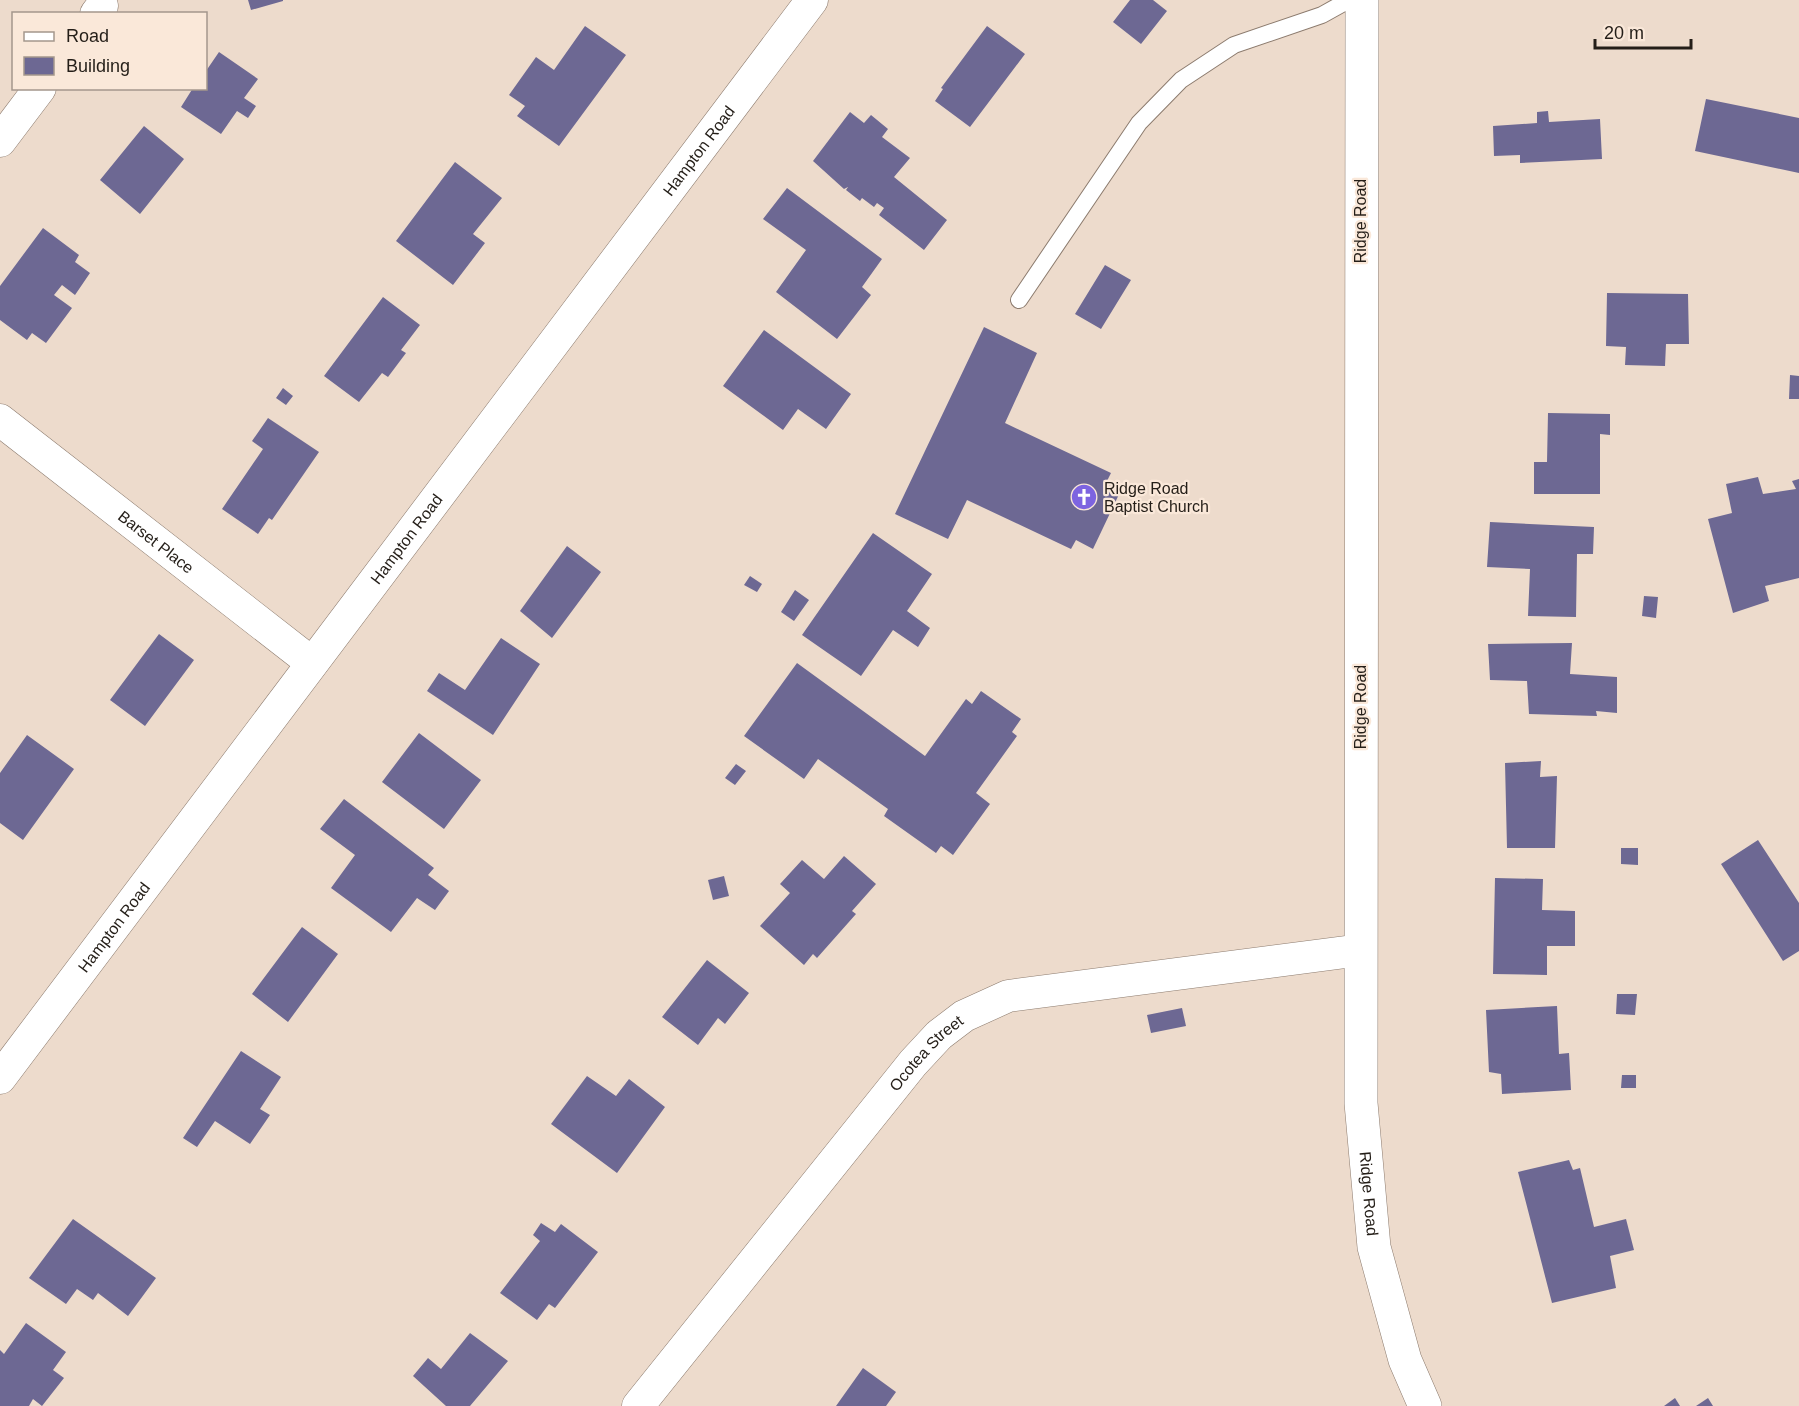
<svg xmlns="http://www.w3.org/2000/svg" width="1799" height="1406" viewBox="0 0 1799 1406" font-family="Helvetica,sans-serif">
	<rect width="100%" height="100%" fill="#eddbcc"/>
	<path fill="#6d6893" d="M248,0H283V1L251,10Z
		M1130,0H1153L1167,11L1141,44L1113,22Z
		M585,26L626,55L559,146L517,116L525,106L509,95L536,57L554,70Z
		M987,26L1025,54L970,127L935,101L943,89L941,88Z
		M219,52L258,79L244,98L256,106L248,118L237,111L221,134L181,107L193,88H206V71Z
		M1706,99L1799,118V173L1695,151Z
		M1548,111L1549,122L1600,119L1602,159L1520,163V155L1494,156L1493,126L1537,123V112Z
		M850,112L864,123L871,115L888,129L882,137L910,158L894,177L947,220L924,250L879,215L884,208L877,203L874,207L862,198L860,201L846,190L848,187L844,189L813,161Z
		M144,126L184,159L140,214L100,180Z
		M455,162L502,198L473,234L485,243L453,285L396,241Z
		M787,188L882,259L862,287L871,295L837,339L776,292L806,250L763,219Z
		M43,228L79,255L75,262L90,273L75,295L62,285L54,295L72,308L46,343L32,333L27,340L0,320V286Z
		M1105,265L1131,280L1101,329L1075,314Z
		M1607,293L1688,294L1689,344H1666L1665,366L1625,365L1626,347L1606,346Z
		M383,297L420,325L401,350L406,353L388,377L382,373L359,402L324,376Z
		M984,327L1037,353L1005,423L1111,473L1107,481L1122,488L1093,549L1076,540L1071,549L967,500L948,539L895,514Z
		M764,330L851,394L826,429L798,409L783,430L723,386Z
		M1790,375L1799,376V399H1789Z
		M283,388L293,396L286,405L276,398Z
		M1548,413L1610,414V435L1600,434V494H1534V462H1547Z
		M268,418L319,452L272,520L269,518L258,534L222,509L263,449L252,441Z
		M1758,477L1763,494L1796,489L1792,481L1799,479V578L1765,586L1769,601L1733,613L1708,519L1732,513L1726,484Z
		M1490,522L1594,527L1593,554H1577L1576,617L1528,616L1530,569L1487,567Z
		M873,533L932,574L907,611L930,628L918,647L893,630L861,676L802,635Z
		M567,546L601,572L552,638L520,611Z
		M750,576L762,584L757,592L744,585Z
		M795,590L809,600L794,621L781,612Z
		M1644,596L1658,597L1656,618L1642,616Z
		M159,634L194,660L145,726L110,700Z
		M501,638L540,664L493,735L427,691L439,673L465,690Z
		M1572,643L1570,674L1617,677V713L1596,711L1597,716L1529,714L1527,681L1490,680L1488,644Z
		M797,663L925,756L966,699L972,704L981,691L1021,719L1012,732L1017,736L976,793L990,804L953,855L941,846L936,853L884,816L888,809L818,759L804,779L744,736Z
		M419,733L481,780L444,829L382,782Z
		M27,735L74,769L23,840L0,823V773Z
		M1541,761L1540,777L1557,776L1555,848H1507L1505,763Z
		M736,764L746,771L735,785L725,778Z
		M344,799L434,868L428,875L449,891L435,910L417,898L391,932L331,888L355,855L320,829Z
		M1758,840L1799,903V951L1783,961L1721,864Z
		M1621,848H1638V865L1621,864Z
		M844,856L876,884L852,911L856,914L817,958L813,954L804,965L760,926L790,893L780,884L802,860L824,879Z
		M724,876L729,896L713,900L708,880Z
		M1495,878L1543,879L1542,910L1575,911V946H1547V975L1493,974Z
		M302,927L338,954L288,1022L252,994Z
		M707,960L749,993L725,1024L718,1018L698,1045L662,1017Z
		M1617,994H1637L1635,1015L1616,1014Z
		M1557,1006L1559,1054L1569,1053L1571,1090L1502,1094L1501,1074L1489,1072L1486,1010Z
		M1182,1008L1186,1026L1151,1033L1147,1015Z
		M241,1051L281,1077L260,1109L270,1115L250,1144L215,1121L197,1147L183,1138Z
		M1622,1075H1636V1088H1621Z
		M587,1076L616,1096L629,1079L665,1107L617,1173L551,1124Z
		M1569,1160L1573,1170L1580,1168L1594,1227L1626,1219L1634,1250L1610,1256L1616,1288L1552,1303L1518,1172Z
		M73,1219L156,1278L128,1316L98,1293L93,1300L77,1289L66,1304L29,1278Z
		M541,1223L555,1232L561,1224L598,1252L555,1308L549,1304L537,1320L500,1293L540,1241L533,1235Z
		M26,1323L66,1352L53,1370L64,1378L42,1406L33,1399L29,1406H0V1350L4,1354Z
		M470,1333L508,1361L470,1406H446L413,1376L428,1358L441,1369Z
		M863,1368L896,1392L886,1406H836Z
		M1675,1398L1680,1406H1664Z
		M1708,1398L1713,1406H1696Z"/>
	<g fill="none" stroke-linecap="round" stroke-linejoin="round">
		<g stroke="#8c7b6e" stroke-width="18">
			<path id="lane" d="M1019,300L1139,123L1181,80L1234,45L1322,15L1349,0"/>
		</g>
		<g stroke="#8c7b6e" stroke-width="33">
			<g id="street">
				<path d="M96,14L102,6"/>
				<path d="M0,141L40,88"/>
				<path id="s1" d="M0,420L312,663"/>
				<path id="s2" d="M0,1078L812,0"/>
				<path id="s3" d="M638,1406L913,1063L939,1035L964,1016L1008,996L1361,950"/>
			</g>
		</g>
		<g stroke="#8c7b6e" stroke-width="34">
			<g id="secondary">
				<path id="s4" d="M1362,0L1361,1103L1374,1247L1405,1360L1425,1406"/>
			</g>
		</g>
		<use href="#lane" stroke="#fff" stroke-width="16"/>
		<use href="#street" stroke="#fff" stroke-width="32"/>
		<use href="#secondary" stroke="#fff" stroke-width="33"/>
	</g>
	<defs>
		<g id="church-disc" transform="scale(1.35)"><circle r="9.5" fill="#7d64e0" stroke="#fae8d9"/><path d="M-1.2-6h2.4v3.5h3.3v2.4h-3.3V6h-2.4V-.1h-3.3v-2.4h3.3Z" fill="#fff"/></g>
	</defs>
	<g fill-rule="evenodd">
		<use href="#church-disc" x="1084" y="497"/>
	</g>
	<g text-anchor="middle" stroke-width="4.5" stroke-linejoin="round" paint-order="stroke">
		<g font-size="16" fill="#241e18" stroke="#fae8d9">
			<text dy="6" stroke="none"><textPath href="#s2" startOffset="1161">Hampton Road</textPath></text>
			<text transform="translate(1360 221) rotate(-90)" y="6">Ridge Road</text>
			<text dy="6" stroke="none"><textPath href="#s2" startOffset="675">Hampton Road</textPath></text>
			<text dy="6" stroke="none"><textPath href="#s1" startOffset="198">Barset Place</textPath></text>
			<text transform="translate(1360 707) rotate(-90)" y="6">Ridge Road</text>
			<text dy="6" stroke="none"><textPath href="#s2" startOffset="189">Hampton Road</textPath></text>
			<text dy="6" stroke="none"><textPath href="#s3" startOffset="456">Ocotea Street</textPath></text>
			<text dy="6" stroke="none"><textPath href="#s4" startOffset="1194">Ridge Road</textPath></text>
		</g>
		<g font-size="16" fill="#241e18" stroke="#fae8d9" text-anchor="start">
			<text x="1104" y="494">Ridge Road<tspan x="1104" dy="18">Baptist Church</tspan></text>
		</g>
	</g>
	<rect x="12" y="12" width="195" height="78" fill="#fae8d9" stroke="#a4978c" stroke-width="1.5"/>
	<rect x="24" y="32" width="30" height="9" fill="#ffffff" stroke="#a4978c" stroke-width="1.5"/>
	<text x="66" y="42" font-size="18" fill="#241e18">Road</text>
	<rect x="24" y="57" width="30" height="18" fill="#6d6893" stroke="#a4978c" stroke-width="1.5"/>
	<text x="66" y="72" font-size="18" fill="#241e18">Building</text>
	<path d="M1595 39v9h96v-9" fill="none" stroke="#241e18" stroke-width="3"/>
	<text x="1604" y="39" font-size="18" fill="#241e18" stroke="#fae8d9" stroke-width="4.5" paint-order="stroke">20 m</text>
</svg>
